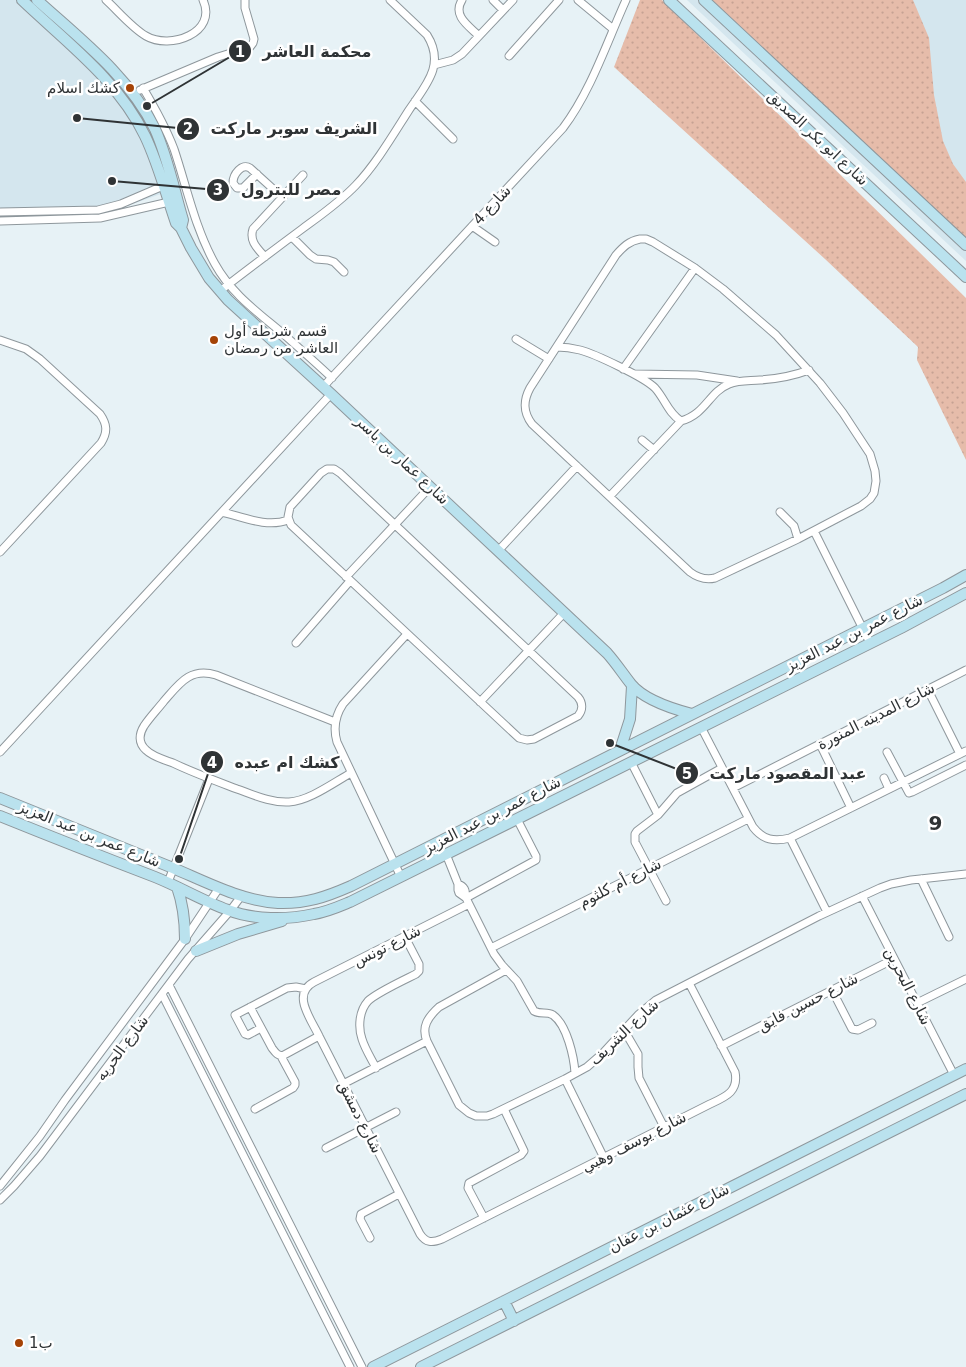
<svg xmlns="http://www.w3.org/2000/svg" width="966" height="1367" viewBox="0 0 966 1367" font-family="'DejaVu Sans',Vazirmatn,sans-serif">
	<defs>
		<pattern id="park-dots" width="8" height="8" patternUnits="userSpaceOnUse" patternTransform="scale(1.25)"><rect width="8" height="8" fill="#e6bcaa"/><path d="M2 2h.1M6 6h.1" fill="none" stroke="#c6a293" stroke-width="1.8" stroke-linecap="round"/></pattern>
	</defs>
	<rect width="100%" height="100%" fill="#e7f2f6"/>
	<path fill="#d4e6ee" d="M0,0H30L119,84L135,104L178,188L118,209L91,214L0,216Z
		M687,0H966V261L748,57Z"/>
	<path fill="url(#park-dots)" d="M640,0H662L966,298V460L917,360L918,347L825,259L614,67Z
		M712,0H913L929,38L934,95L943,141L953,164L966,182V239Z"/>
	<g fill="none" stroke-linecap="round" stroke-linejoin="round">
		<g stroke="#8e979c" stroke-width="9">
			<path id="street" d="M106,0C118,11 132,28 146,36C170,50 218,33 203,0
				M462,0C452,16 469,26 479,36
				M493,0L503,10
				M578,0L613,29
				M509,56L559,0
				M434,65L453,60L462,54L513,0
				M143,88C155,108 166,128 174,149C187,188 195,228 215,264C231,293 256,311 281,332C298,347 315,362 332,378
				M140,90L218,57L250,47L253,43L254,39L245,8V0
				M415,101L453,139
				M257,174L243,188H237L233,183C233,174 242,163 250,168L282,197
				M0,212L98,210L121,204L163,186
				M0,221L100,218L169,202
				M472,226L495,242
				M292,237L310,255L316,259L328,260L334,262L344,272
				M640,239H646L653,242L695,268L723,289L776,335L820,383L843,413L870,454L875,471L876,481L874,493L870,499L861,506L798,539L715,578C706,580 698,578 690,572L532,424C523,412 523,401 530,388L616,255C623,247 629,241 640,239Z
				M265,257C257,248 249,241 253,229L303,175
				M220,291C247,270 275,249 302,229C321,215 340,202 356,185C376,164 393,135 409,110C425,86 446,65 427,35L390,0
				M516,339L549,359
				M0,340L26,349L40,359L100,414C107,424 108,432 101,443L0,552
				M557,347C564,347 572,348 580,350C595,354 644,377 655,388C665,399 668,413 681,421
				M623,369L695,268
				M635,374L697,375L737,381
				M323,387L563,128C591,91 607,42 626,0
				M642,440L654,450
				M327,469H334L340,473L578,697C583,703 583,710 578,716L534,739L527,740L519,738L291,525L288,517L290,507L321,473Z
				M610,496L681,421C706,414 709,392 729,384C739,380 749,381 760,380C776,379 793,376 809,370
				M222,512C243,517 267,528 288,520
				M780,512L794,526L798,539
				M814,531L870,643
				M498,551L577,466
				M346,577L430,487
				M296,643L350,581
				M928,690L960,754
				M480,702L564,613
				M335,722L216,675C190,667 179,684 164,701C157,710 150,717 144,726C139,734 138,743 146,750C153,757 165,760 173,763C194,773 216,781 237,789C254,795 271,803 289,802C309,801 333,783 351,773
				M701,727L753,827C763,840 774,842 790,838L966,751
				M820,744L851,808
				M0,752L331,394
				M887,752L909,793L912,792L966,765
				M631,762L658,815
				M884,778L889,789
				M733,788L966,670
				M790,838L827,912
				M446,854L458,884V890L459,893L466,898L494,954L502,965L517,981L534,1011C541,1015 547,1011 553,1015C567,1025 574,1057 575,1073
				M401,877L337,742C333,728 335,716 343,704L407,634
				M921,879L949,937
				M168,882L209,779
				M458,884C464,886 467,891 464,896
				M862,896L954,1075
				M466,898L536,860V856L517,819
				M666,901L635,842V834L637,831L658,815L677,793L722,768
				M469,904L314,982C291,994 311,1019 319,1036L420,1234C426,1243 432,1243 442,1239L710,1104C725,1097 739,1092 735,1072L689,983
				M491,948L748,819
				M506,970L439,1007C428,1017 421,1027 427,1041L459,1105L469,1113L476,1116H487L493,1114L565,1079L587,1067L602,1054L638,1015L656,1000L819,916L880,888L891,884L911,880L966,874
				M169,985L362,1367
				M832,990L852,1029L858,1030L872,1023
				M162,994L350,1367
				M917,1003L966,979
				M250,1007L272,1048C275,1052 278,1057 284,1055L319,1036
				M261,1028L248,1035L245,1034L235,1015L287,988L296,987L306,989
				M624,1030L638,1054V1067L639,1078L664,1127
				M721,1046L894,959
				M376,1068C371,1058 365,1049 362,1039C358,1027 359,1011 368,1001C376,993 404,980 416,974L419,971V964L405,937
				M565,1079L604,1158
				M343,1084L427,1041
				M255,1109L293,1088L295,1085V1082L282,1058L283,1056
				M326,1148L396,1112
				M0,1186L40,1136L65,1100L185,939L219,888
				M0,1200L14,1186L40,1156L188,959L230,911L242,895
				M484,1218L468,1188L469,1183L521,1155L524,1151L504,1109
				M370,1238L360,1219L361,1214L399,1194"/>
		</g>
		<g stroke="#8e979c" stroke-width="12">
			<path id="secondary" d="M22,0C65,41 119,81 145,136C158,163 166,194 176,223L181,228L191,248L209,278L228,300L331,394L607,653C616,663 623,674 631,684C644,700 673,709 692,714
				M37,0C79,38 130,77 155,129C168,158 174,190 183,220L181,228
				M669,0L966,277
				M704,0L966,245
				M620,750L630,719L632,686
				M0,798C58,822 116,845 173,868C206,882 242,901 278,903C306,904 326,897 351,886L943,588L966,575
				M0,816C52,837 103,857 155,877C180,887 203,901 228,910C254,920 287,920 314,914C327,912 338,907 350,902L901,628L966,593
				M177,887C183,904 185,921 185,939
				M196,951L238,934L282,921
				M504,1301L514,1321
				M373,1367L966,1069
				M421,1367L966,1094"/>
		</g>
		<use href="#street" stroke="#fff" stroke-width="7"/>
		<use href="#secondary" stroke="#bae2ee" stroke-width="10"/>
	</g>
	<g fill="#a54306" stroke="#fff" stroke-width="2">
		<circle cx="130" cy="88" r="5"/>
		<circle cx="214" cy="340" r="5"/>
		<circle cx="19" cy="1343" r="5"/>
	</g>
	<g text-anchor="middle" stroke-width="5" stroke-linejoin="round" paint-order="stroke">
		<g font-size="15" fill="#2f3335" stroke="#fff" text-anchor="start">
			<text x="120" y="93" text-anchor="end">كشك اسلام</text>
			<text x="224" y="336">قسم شرطة أول<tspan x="224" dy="17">العاشر من رمضان</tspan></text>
			<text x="29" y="1348">ب1</text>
		</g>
		<g font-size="15" fill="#2f3335" stroke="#fff">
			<text transform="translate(818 138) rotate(43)" y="5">شارع ابو بكر الصديق</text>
			<text transform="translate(492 205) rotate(-47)" y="5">شارع 4</text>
			<text transform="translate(402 460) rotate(43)" y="5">شارع عمار بن ياسر</text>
			<text transform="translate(854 633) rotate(-27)" y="5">شارع عمر بن عبد العزيز</text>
			<text transform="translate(876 716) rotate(-27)" y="5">شارع المدينه المنورة</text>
			<text transform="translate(492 815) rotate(-27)" y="5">شارع عمر بن عبد العزيز</text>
			<text transform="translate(89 834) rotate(22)" y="5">شارع عمر بن عبد العزيز</text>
			<text transform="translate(620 883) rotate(-27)" y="5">شارع أم كلثوم</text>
			<text transform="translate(387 946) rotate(-27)" y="5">شارع تونس</text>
			<text transform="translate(908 986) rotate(63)" y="5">شارع البحرين</text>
			<text transform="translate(808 1002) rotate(-27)" y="5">شارع حسين فايق</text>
			<text transform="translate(624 1032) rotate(-43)" y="5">شارع الشريف</text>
			<text transform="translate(122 1048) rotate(-53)" y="5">شارع الحريه</text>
			<text transform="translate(360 1117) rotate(63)" y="5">شارع دمشق</text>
			<text transform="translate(634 1142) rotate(-27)" y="5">شارع يوسف وهبي</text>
			<text transform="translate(669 1218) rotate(-27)" y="5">شارع عثمان بن عفان</text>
		</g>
		<g font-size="20" font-weight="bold" letter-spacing="1" fill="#2f3335" stroke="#fff">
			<text x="936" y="830">9</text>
		</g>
	</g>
	<path fill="none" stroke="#2f3335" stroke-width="2" d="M147 106L240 51M77 118L188 129M112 181L218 190M179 859L212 762M610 743L687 773"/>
	<g fill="#2f3335" stroke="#fff" stroke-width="2">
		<circle cx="147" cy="106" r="5"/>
		<circle cx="77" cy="118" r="5"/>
		<circle cx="112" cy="181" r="5"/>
		<circle cx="179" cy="859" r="5"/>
		<circle cx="610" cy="743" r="5"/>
		<circle cx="240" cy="51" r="12"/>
		<circle cx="188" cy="129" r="12"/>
		<circle cx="218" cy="190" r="12"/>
		<circle cx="212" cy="762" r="12"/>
		<circle cx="687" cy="773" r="12"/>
	</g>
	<g font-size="15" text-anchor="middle" font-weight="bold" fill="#fff">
		<text x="240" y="57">1</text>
		<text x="188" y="134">2</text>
		<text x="218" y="195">3</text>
		<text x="212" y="768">4</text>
		<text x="687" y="779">5</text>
	</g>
	<g font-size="16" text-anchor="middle" font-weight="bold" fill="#2f3335" stroke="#fff" stroke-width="5" stroke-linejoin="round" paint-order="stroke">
		<text x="317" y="57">محكمة العاشر</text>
		<text x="294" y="134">الشريف سوبر ماركت</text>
		<text x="291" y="195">مصر للبترول</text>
		<text x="287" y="768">كشك ام عبده</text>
		<text x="788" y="779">عبد المقصود ماركت</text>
	</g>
</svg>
